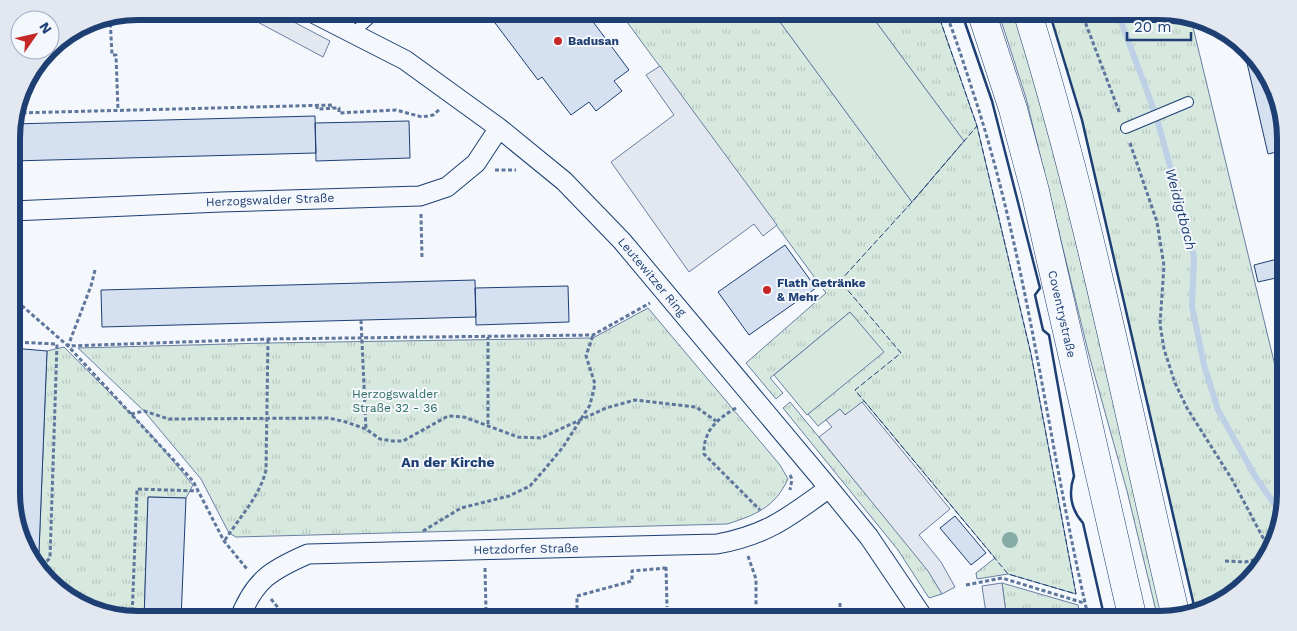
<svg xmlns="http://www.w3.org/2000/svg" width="1297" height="631" viewBox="0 0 1297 631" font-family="'Work Sans',sans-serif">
	<defs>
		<pattern id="grass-tufts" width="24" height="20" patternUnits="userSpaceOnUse" patternTransform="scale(1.25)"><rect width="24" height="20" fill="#d7e8df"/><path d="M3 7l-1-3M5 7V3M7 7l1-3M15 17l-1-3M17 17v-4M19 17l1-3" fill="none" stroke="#b8c8c3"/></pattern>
	</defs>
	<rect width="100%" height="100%" fill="#f4f7fb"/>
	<path fill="url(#grass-tufts)" stroke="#687fa3" d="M619,11H772L912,202L964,141L868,11H937L977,126L1031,354L1076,594L1008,574L977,579L976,573L995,558L864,401L845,415L840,409L818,426L808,414L883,352L850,312L770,378L783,393L776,399L746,363L826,293Z
		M998,11H1013L1043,102L1165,619H1158L1127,491L1089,355L1026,98Z
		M1049,11H1159L1191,19L1286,411V493L1273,549L1230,598L1195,610L1082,120Z
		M648,308L780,465L788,479C775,507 756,515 727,524L236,537L229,533L201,479L144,411L78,348L267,343L593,338Z
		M64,347L148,431L193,485L186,498L148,497L144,620L82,607L37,570L32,558L39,552L47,351Z
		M790,402L929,571L942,594L929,598L898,550L783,408Z
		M1002,583L1078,605L1081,620H1007Z"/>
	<path fill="#d7e8df" stroke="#687fa3" d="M772,11H868L964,141L912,202Z
		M850,312L884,352L807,415L774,375Z"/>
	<path fill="#e3e8f0" stroke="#687fa3" d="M237,11H273L330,41L323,57Z
		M660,66L777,225L763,236L754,224L689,272L611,162L674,115L646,75Z
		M862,402L950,509L919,535L941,562L955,587L942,594L928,571L819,437L832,427L826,420L840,409L845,415Z
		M1002,583L1007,620H987L982,586Z"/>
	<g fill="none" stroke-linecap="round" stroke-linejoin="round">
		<path stroke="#bed0e5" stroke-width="6" d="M1117,11L1156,115L1188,232L1194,257L1192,306L1204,365L1218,410L1255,476L1281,514"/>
	</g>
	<path fill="#d5e0f0" stroke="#1d3f73" d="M486,11H585L629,70L614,81L622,91L596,111L589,102L571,115L542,77L538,80Z
		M1244,50L1264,67L1285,122V150L1268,154Z
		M315,116L316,153L12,161L13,124Z
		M409,121L410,158L316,161L315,123Z
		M1285,180V220H1284L1275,182Z
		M785,245L816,288L749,335L718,292Z
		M1285,257V276L1258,282L1254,265Z
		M475,280L476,317L102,327L101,290Z
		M568,286L569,322L476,325L475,288Z
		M12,348L47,351L39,552L32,558L12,510Z
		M148,497L186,498L181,620H144Z
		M955,516L986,553L971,565L940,528Z
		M818,618H829V620H750Z"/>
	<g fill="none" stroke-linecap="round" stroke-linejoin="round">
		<g stroke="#1d3f73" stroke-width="12">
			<path id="lane" d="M353,33L378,11
				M1126,128L1188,102"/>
		</g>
		<g stroke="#1d3f73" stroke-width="21">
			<path id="street" d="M309,11L405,60L499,128L564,181L622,241L829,488L869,537L925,620
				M12,211L221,202L420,196L447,187L476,163L499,128
				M239,620C254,580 271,570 308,554L717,544C767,535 789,517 829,488"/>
		</g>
		<g stroke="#1d3f73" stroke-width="29">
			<path id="primary" d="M981,11L1013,109L1035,191L1133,620
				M1027,11C1089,210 1128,414 1176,617"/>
		</g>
		<path stroke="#5e769c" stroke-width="3" stroke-dasharray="4 2.5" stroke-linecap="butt" d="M137,11H143
			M945,11C955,36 963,61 971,86C1029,259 1047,442 1089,620
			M1081,11L1120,114
			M110,17L112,55H116L118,110
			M317,105V109L339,108V113L396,110L422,117L433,115L440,109
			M16,113L333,105V108
			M1130,143L1157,222L1164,266L1160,324L1164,349L1175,383L1187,408L1233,481L1270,551
			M495,170H516
			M421,214L422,258
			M95,270L91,286L68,346L268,339L593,335L650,303
			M12,297L68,346L193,481L224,541L247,569
			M361,320L366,429
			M12,342L57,344L50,558L38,570
			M736,408C717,419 703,431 704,454L760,510
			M131,414L144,411L169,419L329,418L346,422L366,429L380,439L393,441H403L448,416L464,417L518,437L541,438L606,408L635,400L696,407L716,421
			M488,424V337
			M790,475L792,479L790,490
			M423,531L461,508L509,496L530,486L544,470L563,447L590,405L595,384L586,356L593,335
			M225,540C239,518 260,496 266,470L268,339
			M748,556L756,579V605
			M1225,561L1245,562L1266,557
			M666,567L667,607
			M485,568L486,610
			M966,585L1002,578L1084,603
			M271,599L288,620
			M577,609V596L632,581V571L666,568
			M132,618L137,489L198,491
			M366,620L371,615
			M840,620V603"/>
		<use href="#lane" stroke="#f4f7fb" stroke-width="10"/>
		<use href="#street" stroke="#f4f7fb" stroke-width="19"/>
		<use href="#primary" stroke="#f4f7fb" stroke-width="28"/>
		<path stroke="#1d3f73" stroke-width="1" stroke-dasharray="6 2.5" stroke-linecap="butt" d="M937,11L977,126L1031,354L1076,594L1008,574L855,390L901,353L840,281L912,202L977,126"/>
		<path stroke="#1d3f73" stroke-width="2.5" d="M961,11L992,101L1040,288L1035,295L1043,330L1049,335L1074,476C1068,493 1071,510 1083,523L1105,620
			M1049,11L1082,120L1195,610"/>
	</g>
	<circle fill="#86aba6" cx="1010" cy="540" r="8"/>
	<g fill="#c62828" stroke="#f4f7fb" stroke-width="2">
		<circle cx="558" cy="41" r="5"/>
		<circle cx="767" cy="290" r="5"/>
	</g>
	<g text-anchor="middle" stroke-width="4" stroke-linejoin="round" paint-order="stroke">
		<g font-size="12" font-weight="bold" fill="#1d3f73" stroke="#f4f7fb" text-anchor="start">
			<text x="568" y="45">Badusan</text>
			<text x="777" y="287">Flath Getränke<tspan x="777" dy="14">&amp; Mehr</tspan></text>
		</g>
		<g font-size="12" fill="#1d3f73" stroke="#f4f7fb">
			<text transform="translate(270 200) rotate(-2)" y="4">Herzogswalder Straße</text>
			<text transform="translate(652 277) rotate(50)" y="4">Leutewitzer Ring</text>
			<text transform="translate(1062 314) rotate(77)" y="4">Coventrystraße</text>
			<text transform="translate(526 549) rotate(-1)" y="4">Hetzdorfer Straße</text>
		</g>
		<g font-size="12" fill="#2c6c60" stroke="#f4f7fb">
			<text x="395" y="398">Herzogswalder<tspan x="395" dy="14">Straße 32 - 36</tspan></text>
		</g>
		<g font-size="14" font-style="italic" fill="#1d3f73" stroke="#f4f7fb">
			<text transform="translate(1181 209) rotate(75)" y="5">Weidigtbach</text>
		</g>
		<g font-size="14" font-weight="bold" fill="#1d3f73" stroke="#f4f7fb">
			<text x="448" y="467">An der Kirche</text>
		</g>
	</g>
	<path d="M0 0H1297V631H0ZM138 20H1159A118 118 0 0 1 1277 138V493A118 118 0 0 1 1159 611H138A118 118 0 0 1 20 493V138A118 118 0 0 1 138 20Z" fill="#e3e8f0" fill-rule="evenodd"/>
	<path fill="none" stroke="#1d3f73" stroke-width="6" d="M138 20H1159A118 118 0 0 1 1277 138V493A118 118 0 0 1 1159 611H138A118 118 0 0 1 20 493V138A118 118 0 0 1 138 20Z"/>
	<g transform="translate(35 35) rotate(56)"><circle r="24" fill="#f4f7fb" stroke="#9eadc5"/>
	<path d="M0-4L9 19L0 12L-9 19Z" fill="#c62828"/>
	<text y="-8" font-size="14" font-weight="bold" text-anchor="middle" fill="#1d3f73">N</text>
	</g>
	<path d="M1127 32v8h64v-8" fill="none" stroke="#1d3f73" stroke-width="2.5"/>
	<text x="1134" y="32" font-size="15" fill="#1d3f73" stroke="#f4f7fb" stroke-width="4" paint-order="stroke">20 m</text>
</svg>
